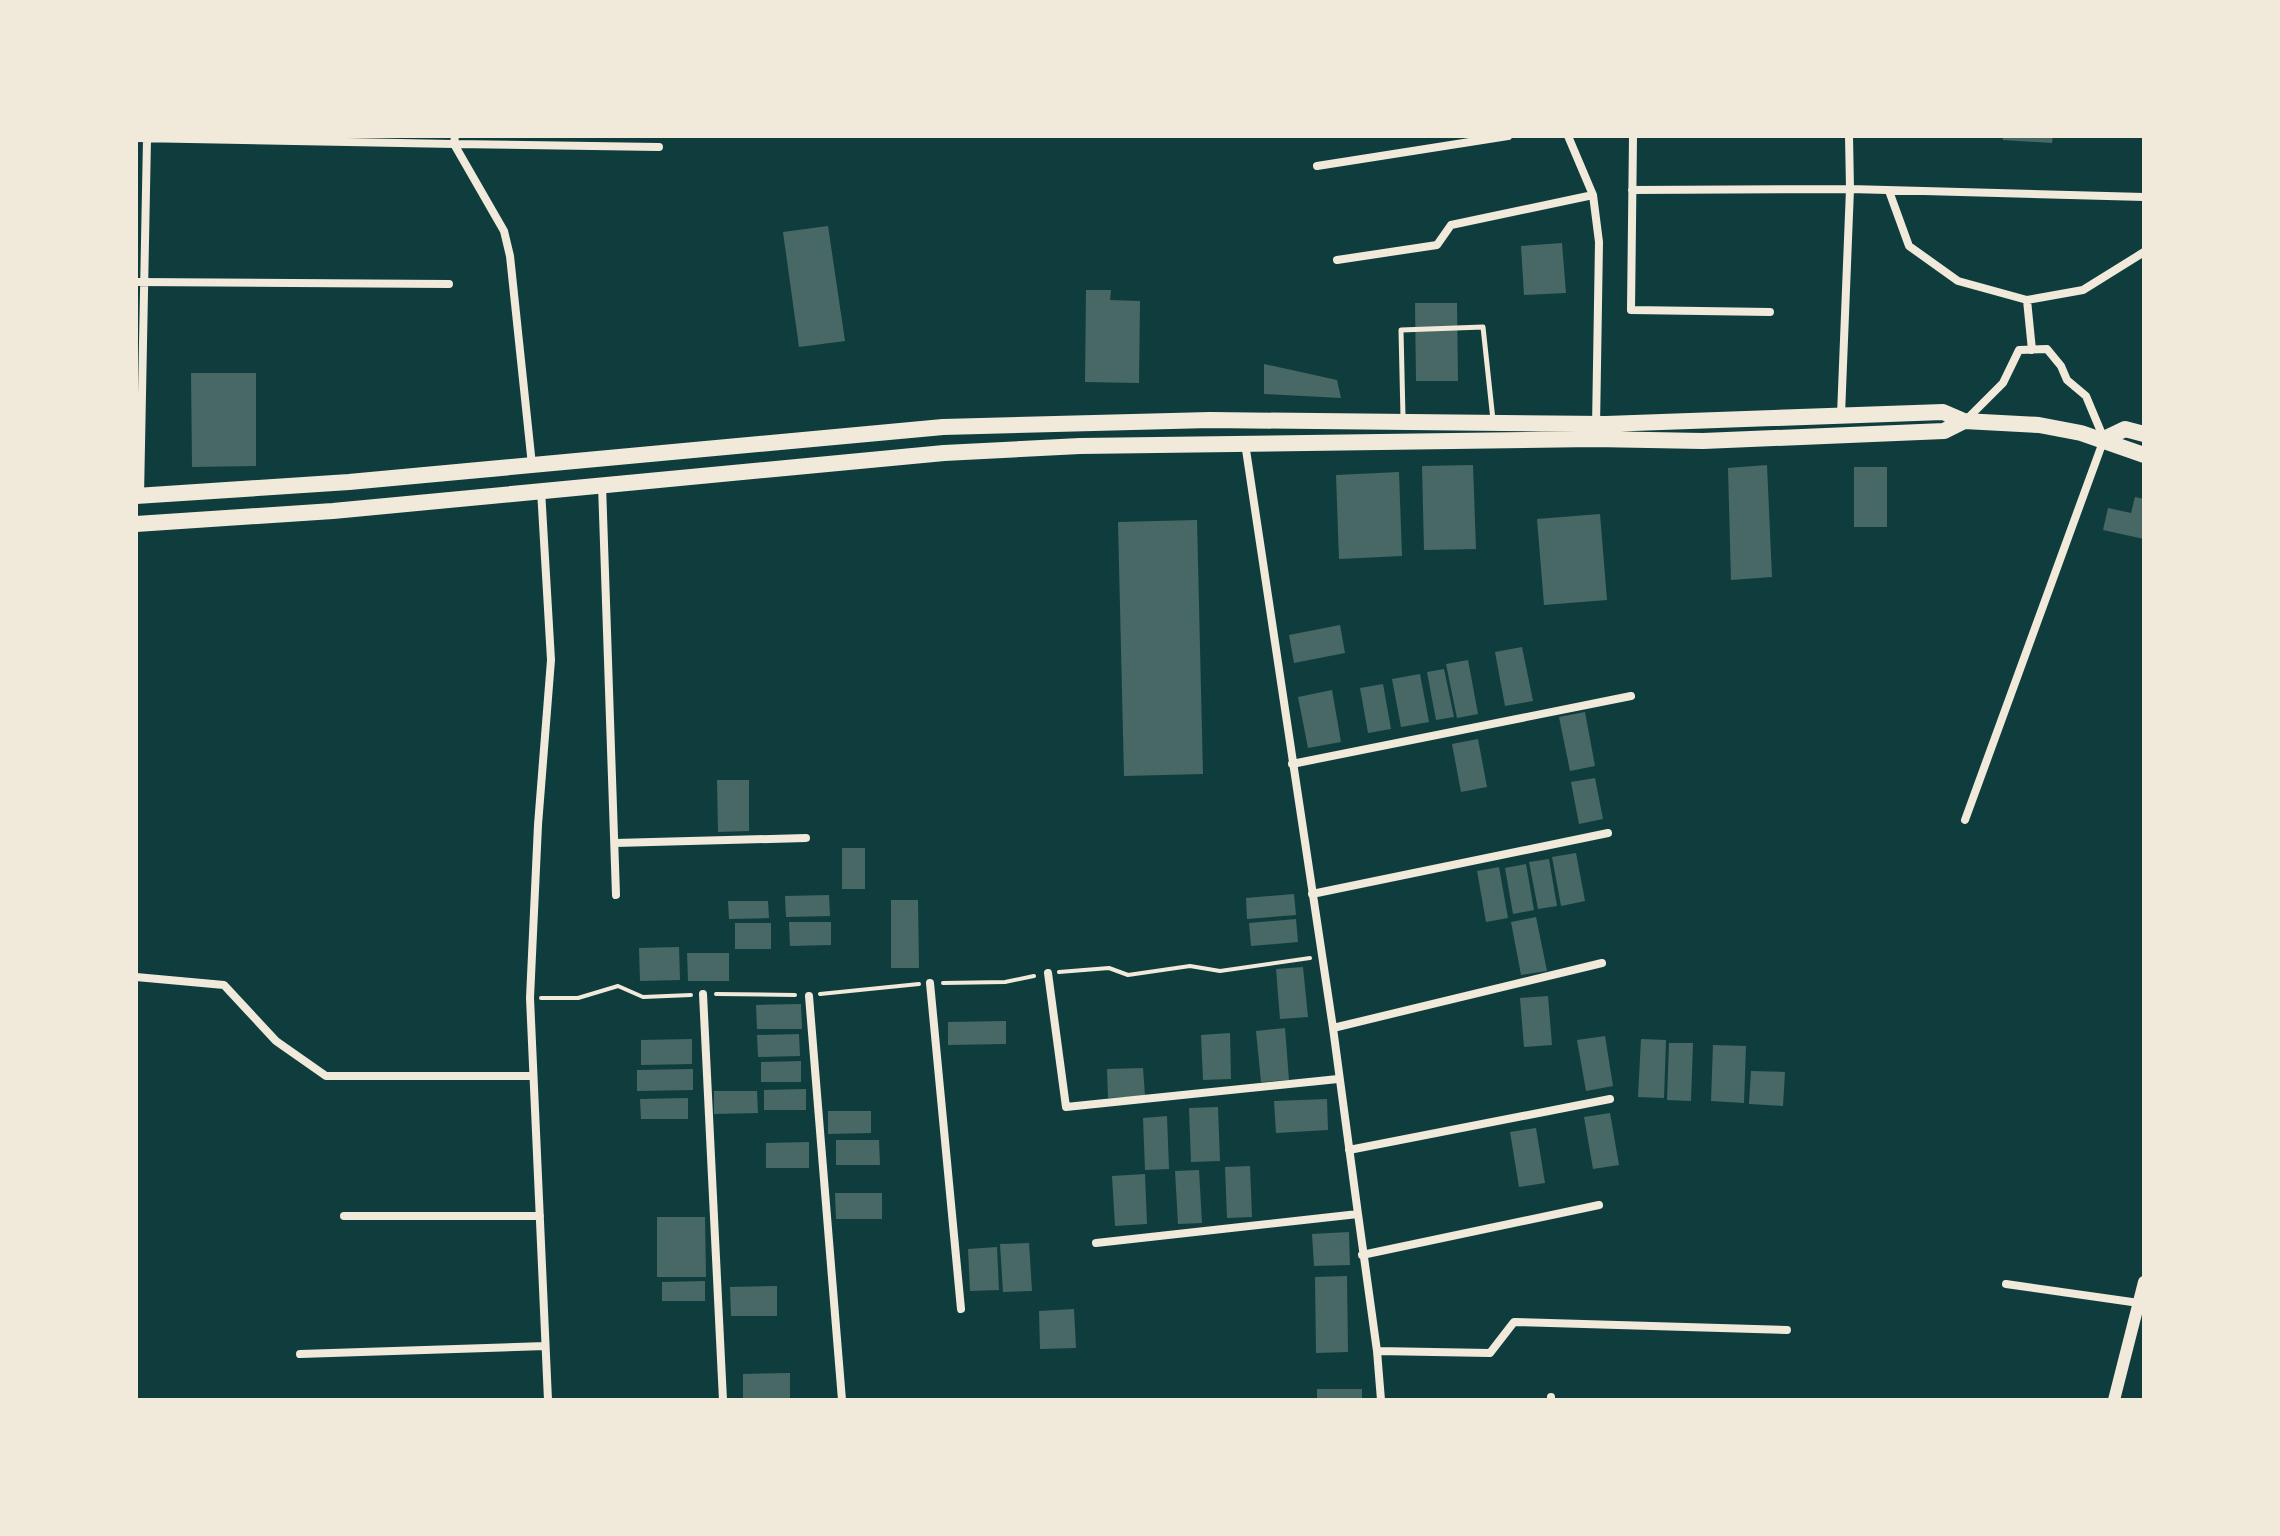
<svg xmlns="http://www.w3.org/2000/svg" width="2280" height="1536" viewBox="0 0 2280 1536" font-family="Karla,sans-serif">
	<rect width="100%" height="100%" fill="#0f3d3e"/>
	<path fill="#486865" d="M2003,136H2053L2052,143L2003,140Z
		M828,226L845,341L799,347L783,232Z
		M1562,243L1566,293L1524,295L1521,246Z
		M1086,290H1111L1110,300L1140,301L1139,383L1085,382Z
		M1415,303H1457L1458,381H1416Z
		M1264,364L1337,380L1341,398L1264,394Z
		M191,373H256V466L192,467Z
		M1473,465L1476,549L1424,550L1422,466Z
		M1767,465L1772,577L1731,580L1728,468Z
		M1854,467H1887V527H1854Z
		M1399,472L1402,556L1339,559L1336,475Z
		M2135,497L2144,499L2142,511L2144,512V539L2103,530L2108,508L2131,513Z
		M1600,514L1607,600L1544,605L1537,519Z
		M1197,520L1203,774L1124,776L1118,522Z
		M1340,625L1345,653L1294,663L1289,635Z
		M1522,647L1533,701L1505,706L1495,652Z
		M1468,660L1478,714L1457,718L1446,664Z
		M1444,669L1454,717L1436,720L1427,672Z
		M1420,674L1429,722L1401,727L1392,679Z
		M1383,684L1391,729L1368,733L1360,688Z
		M1332,690L1341,742L1308,748L1298,697Z
		M1585,712L1595,766L1570,771L1559,717Z
		M1478,739L1487,787L1461,792L1452,744Z
		M1595,778L1603,819L1579,824L1571,782Z
		M717,780H749V831L718,832Z
		M842,848H865V889H842Z
		M1576,853L1585,901L1561,906L1552,857Z
		M1549,859L1557,906L1538,909L1529,862Z
		M1526,864L1534,910L1513,914L1505,868Z
		M1499,867L1508,918L1486,922L1477,871Z
		M1294,894L1296,915L1247,919L1246,898Z
		M829,895L830,916L786,917L785,896Z
		M891,900H918L919,968H891Z
		M728,901H768L769,918L729,919Z
		M1536,917L1547,971L1521,975L1511,922Z
		M1296,919L1298,942L1251,946L1249,923Z
		M789,922H831V945L790,946Z
		M735,923H771V949H735Z
		M679,947L680,980L640,981L639,948Z
		M687,953H729V981H688Z
		M1303,967L1308,1017L1280,1019L1276,969Z
		M1548,996L1552,1045L1524,1047L1520,998Z
		M801,1004L802,1029H757L756,1005Z
		M1006,1021V1044L948,1045V1022Z
		M1285,1028L1289,1080L1261,1082L1256,1031Z
		M1230,1033L1231,1079L1203,1080L1201,1035Z
		M799,1034L800,1056L758,1057L757,1035Z
		M1605,1036L1613,1086L1586,1091L1577,1040Z
		M692,1039V1064L641,1065V1040Z
		M1641,1039L1666,1040L1664,1098L1638,1097Z
		M1669,1043H1693L1691,1101L1667,1100Z
		M1713,1045L1746,1046L1744,1103L1711,1101Z
		M801,1061V1082H761V1062Z
		M1143,1068L1145,1096L1108,1098L1107,1069Z
		M693,1069V1090L637,1091V1070Z
		M1751,1071L1785,1072L1783,1106L1749,1104Z
		M806,1089V1110H764V1090Z
		M714,1091H757L758,1113L714,1114Z
		M688,1098V1119H641L640,1099Z
		M1327,1099L1328,1130L1276,1133L1274,1101Z
		M1218,1107L1220,1161L1191,1162L1189,1108Z
		M828,1111H871V1133L828,1134Z
		M1610,1113L1619,1165L1593,1169L1584,1117Z
		M1167,1116L1169,1169L1145,1170L1143,1118Z
		M1536,1128L1545,1183L1519,1187L1510,1132Z
		M836,1140H879L880,1165H836Z
		M809,1142V1168H766V1143Z
		M1250,1166L1252,1217L1227,1218L1225,1167Z
		M1199,1170L1202,1223L1178,1224L1175,1171Z
		M1145,1174L1147,1224L1115,1226L1112,1176Z
		M835,1193H882V1219H836Z
		M657,1217H705L706,1277H657Z
		M1349,1232L1350,1265L1314,1266L1312,1234Z
		M1029,1243L1032,1291L1003,1292L1000,1244Z
		M997,1247L999,1290L970,1291L968,1249Z
		M1347,1276L1348,1352L1316,1353L1315,1277Z
		M705,1281V1301H662V1282Z
		M777,1286V1316H731L730,1287Z
		M1074,1309L1076,1348L1040,1349L1039,1311Z
		M790,1373V1400H743V1374Z
		M1317,1389H1362V1400H1317Z"/>
	<g fill="none" stroke-linecap="round" stroke-linejoin="round">
		<path stroke="#f1e9da" stroke-width="4" d="M1059,972L1109,968L1128,975L1190,966L1220,971L1310,958
			M943,983L1005,982L1034,976
			M716,994L795,995
			M820,994L919,984
			M541,998H578L618,986L643,997L691,995"/>
		<path stroke="#f1e9da" stroke-width="5" d="M1403,417L1401,330L1483,327L1493,420"/>
		<path stroke="#f1e9da" stroke-width="8" d="M1568,136L1593,195L1599,242L1596,427
			M1633,137L1631,310L1770,312
			M136,138L454,144L455,136
			M1317,166L1508,136
			M1632,190L1850,189L2144,197
			M1889,191L1909,246L1958,281L2027,300L2083,290L2144,252
			M1337,260L1437,245L1451,225L1593,195
			M136,282L449,284
			M2027,300L2032,350
			M1841,415L1850,189L1849,136
			M1965,421L2003,383L2019,350L2047,349L2061,366L2067,380L2086,396L2104,439L1965,820
			M1245,443L1333,1028L1358,1214
			M532,465L510,256L504,231L454,144L659,147
			M602,485L616,895
			M541,490L551,660L538,825L530,998L548,1400
			M140,496L147,139
			M1292,764L1631,696
			M615,843L806,838
			M1312,894L1608,833
			M1048,973L1066,1107L1338,1079
			M136,977L224,985L276,1041L326,1076H533
			M930,983L961,1309
			M703,994L723,1400
			M809,996L842,1400
			M1333,1028L1602,963
			M1349,1150L1610,1099
			M344,1216H540
			M1096,1243L1358,1214L1377,1351L1381,1400
			M1362,1255L1599,1205
			M2006,1284L2139,1303
			M1377,1351L1490,1353L1514,1322L1787,1330
			M300,1354L545,1346
			M1551,1400V1397"/>
		<path stroke="#f1e9da" stroke-width="12" d="M2114,1400L2144,1282"/>
		<path stroke="#f1e9da" stroke-width="16" d="M2104,439L2125,429L2144,434
			M136,496L349,482L943,427L1210,420L1606,424L1943,412L1964,421L2039,425L2081,433L2144,455
			M136,524L333,511L944,453L1080,446L1594,439L1703,441L1944,431L1964,421"/>
	</g>
	<rect width="2280" height="1536" fill="none" stroke="#f1e9da" stroke-width="276"/>
</svg>
